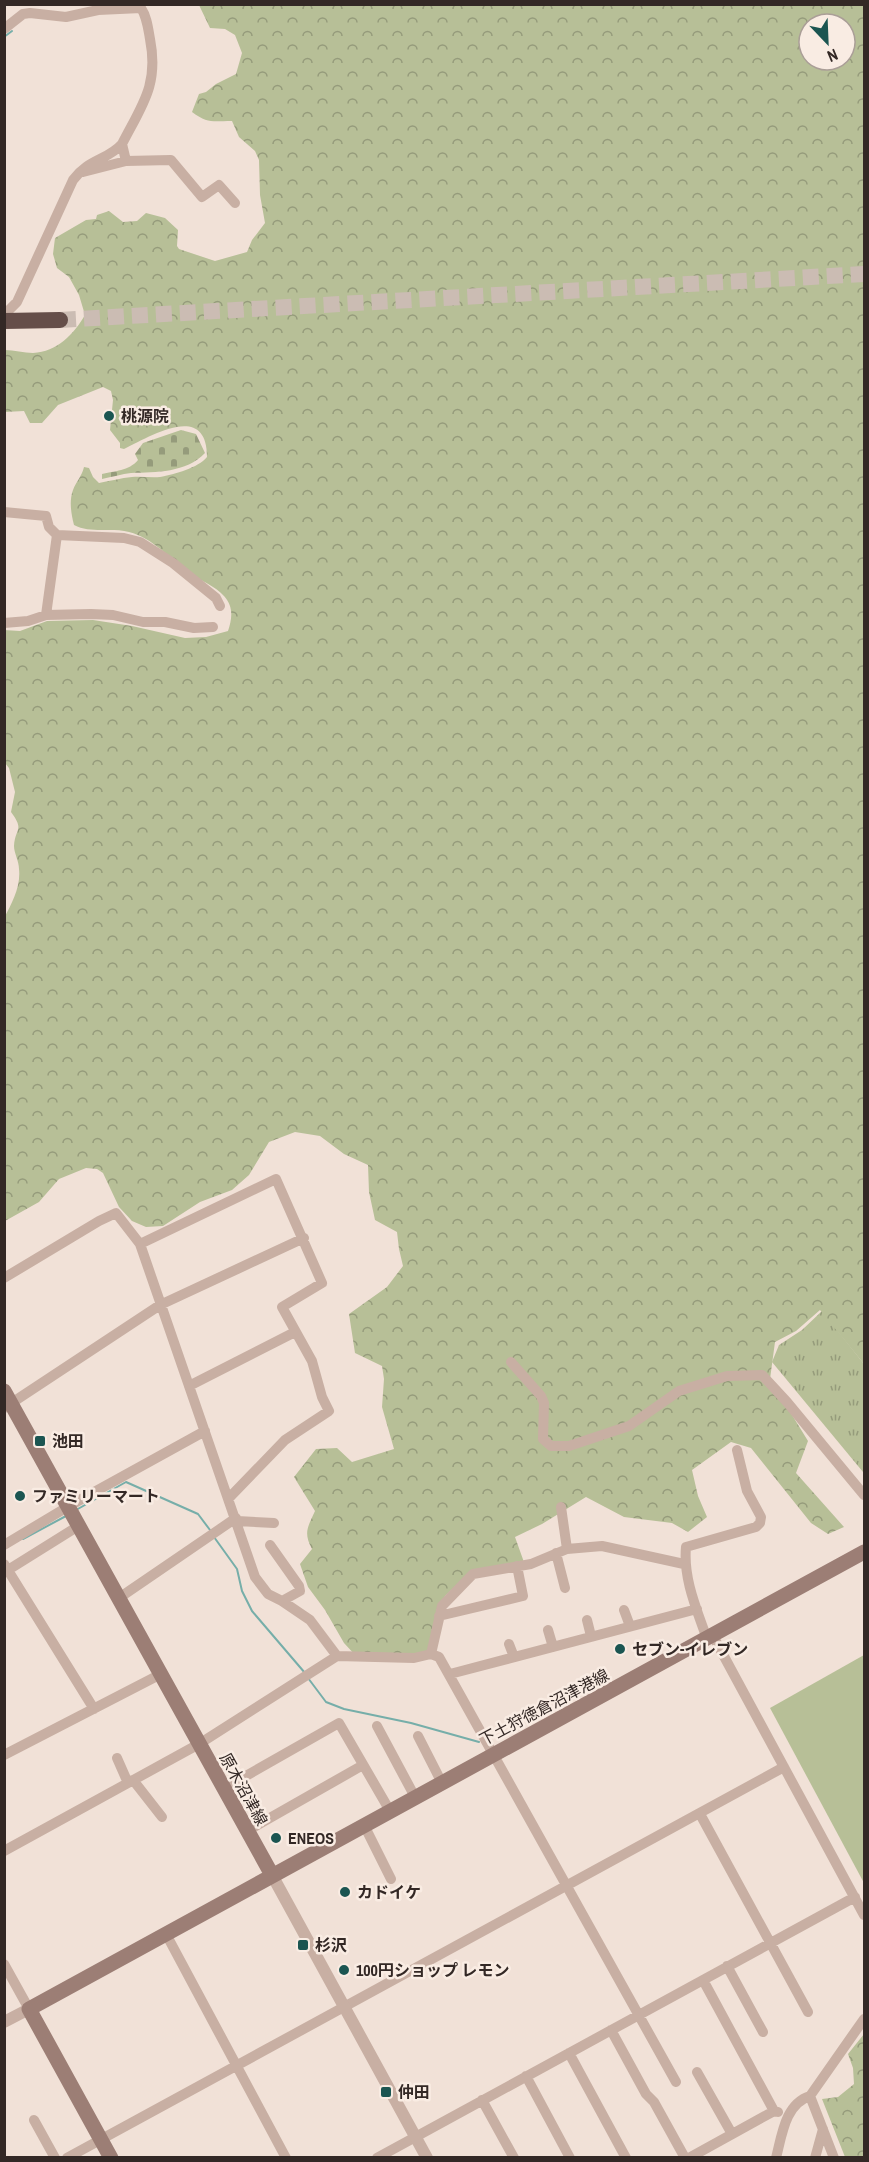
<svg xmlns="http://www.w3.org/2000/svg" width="869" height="2162" viewBox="0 0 869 2162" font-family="'Archivo Narrow','Noto Sans JP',sans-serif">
	<defs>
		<pattern id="grass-tufts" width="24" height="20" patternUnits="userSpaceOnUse" patternTransform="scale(1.5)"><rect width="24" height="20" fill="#b7bf97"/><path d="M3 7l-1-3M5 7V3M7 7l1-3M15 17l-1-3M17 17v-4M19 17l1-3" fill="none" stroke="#959b7b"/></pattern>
		<pattern id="forest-crowns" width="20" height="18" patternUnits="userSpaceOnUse" patternTransform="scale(1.5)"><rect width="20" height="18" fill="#b7bf97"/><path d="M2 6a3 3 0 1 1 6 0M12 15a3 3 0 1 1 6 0" fill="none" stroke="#959b7b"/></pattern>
		<pattern id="cemetery-stones" width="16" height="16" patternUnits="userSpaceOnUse" patternTransform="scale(1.5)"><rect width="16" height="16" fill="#b7bf97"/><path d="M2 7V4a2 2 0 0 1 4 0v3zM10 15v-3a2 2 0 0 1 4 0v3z" fill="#959b7b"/></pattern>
	</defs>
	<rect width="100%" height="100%" fill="#f1e1d7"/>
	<path fill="url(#grass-tufts)" d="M822,1311L864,1364V1470L863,1472L772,1362L779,1345L802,1330Z"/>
	<path fill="url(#forest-crowns)" fill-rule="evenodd" d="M199,5H864V1364L820,1310L796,1331L775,1342L770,1379L808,1441L796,1473L844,1527L828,1534L811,1523L751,1448L731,1442L692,1470L698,1496L707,1517L688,1532L672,1523L624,1517L586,1497L542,1524L515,1537L525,1565L470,1573L445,1596L431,1654L356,1656L344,1643L325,1610L308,1587L300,1564L312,1549C303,1532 308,1527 315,1511L294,1477L316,1449L337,1448L352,1462L394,1449L382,1407L384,1379L382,1366L355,1353L349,1314L387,1287L403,1266L399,1249L397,1232L375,1220L369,1192L368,1165L344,1154L320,1136L295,1132L269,1142L249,1175L232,1190L200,1202L163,1226L146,1227L132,1221L119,1207L103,1173L97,1169L86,1168L59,1179L39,1202L5,1221L4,918C12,903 21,886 19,869C19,861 14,853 14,846C15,828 25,831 11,812L15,792L9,768L5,763L4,630L20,631L47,621L93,620L132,626L185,638L206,637L228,631C232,619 234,607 224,596C215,586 201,581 190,573C170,559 153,538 129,532C111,527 91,534 74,525C71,513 69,501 73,490C76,482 82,476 84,467L89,468L93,477L99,483C110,481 121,478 132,477C141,476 151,478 160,477C175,474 198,468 207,457C207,401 151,436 124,449L120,448V443L110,430L113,400L111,391L103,387L58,405L42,423H30L24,411L5,412V350C14,350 24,353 33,353C57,352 74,334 85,315L79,295L69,277L57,268L53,254L55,238L86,220L96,219L97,215L109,211L123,222L137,221L146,213L165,218L178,230L177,246L179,249L215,261L247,252L252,240L265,223L260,195L259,160L255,151L239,137L232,121C213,121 208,124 192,112L199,94L206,92L216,84L236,74L242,53L235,35L225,29L210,28ZM809,24H845V60H809Z
		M864,2034V2157H845L822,2099L838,2097L854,2084L853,2068L848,2054Z"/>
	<path fill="url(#cemetery-stones)" d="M181,430L196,434L205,453C186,473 156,472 131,473C122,474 112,477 102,479V474C114,471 129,471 138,460L135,454L143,443Z"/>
	<path fill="#b7bf97" d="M864,1655V1883L770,1708Z"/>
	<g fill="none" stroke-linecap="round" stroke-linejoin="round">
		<path stroke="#76aea9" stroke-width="2" d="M4,37L12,31
			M76,1510L126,1482L198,1514L210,1530
			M214,1537L237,1569L242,1591L252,1611L305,1673
			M23,1539L66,1516
			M308,1678L326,1702L344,1709L411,1723L479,1742"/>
		<path stroke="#cbbcb3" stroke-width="16" stroke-dasharray="16 8" stroke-linecap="butt" d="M60,320L864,274"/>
		<path stroke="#c8afa3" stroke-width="10" d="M4,29L23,14L30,13L66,17L98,10L141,8C147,17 148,28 150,39C159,85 142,105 122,144C108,160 88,159 73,180L17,302L4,315
			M122,144L126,161L171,160L202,197L219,185L235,203
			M83,172L126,161
			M4,512L46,516L49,527L57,535L124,538L140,542L173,563L216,598L220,606
			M46,615L57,535
			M4,623L28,621L46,615L91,614L113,615L143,622H165L194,628L213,627
			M140,1244L276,1179L322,1283L282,1307L312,1361L322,1397L329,1411L285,1440L229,1498
			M4,1278L99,1221L116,1213L140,1244L255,1577L268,1594L282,1601L310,1620L337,1656L414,1658L431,1654L439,1657L676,2082
			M511,1362L541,1396L544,1403L543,1439L551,1446H569L629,1426L679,1391L727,1376L762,1375L787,1402L864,1495
			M189,1386L295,1332
			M4,1408L160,1305L304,1238
			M561,1507L567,1549
			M237,1521L274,1523
			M4,1545L69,1506L205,1431
			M270,1545L299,1586L300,1591L282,1601
			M556,1553L565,1588
			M4,1564L94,1709
			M8,1570L80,1525
			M119,1598L236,1518
			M624,1610L630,1626
			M439,1616L523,1596L517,1566
			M587,1620L591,1636
			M548,1630L553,1647
			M713,1636L864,1915
			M707,1639C697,1610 683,1579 686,1547L756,1527L760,1523L761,1517L747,1491L737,1450
			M509,1644L514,1657
			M431,1654L442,1606L473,1574L531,1564L567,1549L602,1546L684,1564
			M450,1674L697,1609
			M377,1726L415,1797
			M418,1736L442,1783
			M4,1755L161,1674
			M117,1758L128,1783
			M133,1780L162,1817
			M223,1789L339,1723L390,1811
			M700,1814L808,2012
			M364,1825L391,1879
			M247,1831L363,1765
			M4,1851L199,1744L337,1656
			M166,1934L286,2158
			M4,1964L29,2009
			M727,1966L763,2032
			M703,1980L774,2111
			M611,2030L646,2094L654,2102L685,2158
			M569,2053L626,2158
			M697,2072L732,2134
			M526,2076L570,2158
			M810,2096L834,2158
			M482,2100L514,2158
			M34,2120L55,2158
			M67,2158L784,1767
			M377,2158L855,1897
			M689,2158L774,2111L778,2112
			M776,2158C782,2135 785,2104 810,2096L864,2019
			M815,2158L823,2129"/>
		<path stroke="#c8afa3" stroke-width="12" d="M272,1875L427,2158
			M4,2022L29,2009"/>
		<path stroke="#9c7e75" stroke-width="15" d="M4,1391L272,1875
			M111,2158L29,2009L864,1552"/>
		<path stroke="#654e49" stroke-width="16" d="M4,321L60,320"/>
	</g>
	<g fill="#1b5551" stroke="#f9ece3" stroke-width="2">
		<circle cx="109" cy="416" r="6"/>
		<rect x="34" y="1435" width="12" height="12" rx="3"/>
		<circle cx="20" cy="1496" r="6"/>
		<circle cx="620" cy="1649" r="6"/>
		<circle cx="276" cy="1838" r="6"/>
		<circle cx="345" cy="1892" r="6"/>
		<rect x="297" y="1939" width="12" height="12" rx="3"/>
		<circle cx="344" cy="1970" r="6"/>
		<rect x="380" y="2086" width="12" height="12" rx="3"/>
	</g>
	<g text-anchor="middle" stroke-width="5" stroke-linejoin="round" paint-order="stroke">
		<g font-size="16" font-weight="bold" fill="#332825" stroke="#f9ece3" text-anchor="start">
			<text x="121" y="422">桃源院</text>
			<text x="52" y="1447">池田</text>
			<text x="32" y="1502">ファミリーマート</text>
			<text x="632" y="1655">セブン-イレブン</text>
			<text x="288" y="1844">ENEOS</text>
			<text x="357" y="1898">カドイケ</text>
			<text x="315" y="1951">杉沢</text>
			<text x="356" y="1976">100円ショップ レモン</text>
			<text x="398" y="2098">仲田</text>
		</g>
		<g font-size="16" fill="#332825" stroke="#f9ece3">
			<text transform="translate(544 1707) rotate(-28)" y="6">下土狩徳倉沼津港線</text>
			<text transform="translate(244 1789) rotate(61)" y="6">原木沼津線</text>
		</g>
	</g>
	<rect width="869" height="2162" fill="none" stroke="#332825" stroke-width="12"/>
	<g transform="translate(827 42) rotate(157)"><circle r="28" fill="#f9ece3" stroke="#aa9e97" stroke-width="1.5"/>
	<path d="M0-4.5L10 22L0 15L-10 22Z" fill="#1b5551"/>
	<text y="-9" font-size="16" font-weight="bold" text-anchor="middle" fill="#332825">N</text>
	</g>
</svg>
